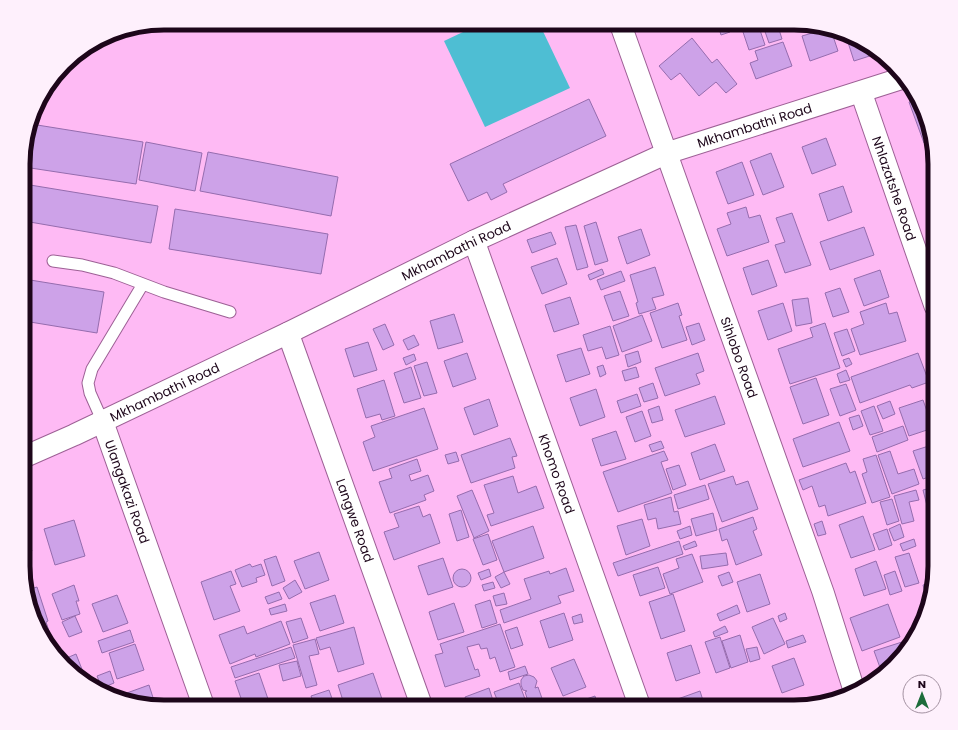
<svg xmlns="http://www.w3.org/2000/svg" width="958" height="730" viewBox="0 0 958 730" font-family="Poppins,sans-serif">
	<rect width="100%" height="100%" fill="#febaf4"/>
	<path fill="#4ebed3" d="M482,23H539L570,88L485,127L444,41Z"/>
	<path fill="#cda2e8" stroke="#956cae" d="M723,23H727L730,32L721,35L718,25Z
		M762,23H777L782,39L769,43Z
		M758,24L765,45L749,50L742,29Z
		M826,29L831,30L838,51L810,61L802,36Z
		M845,33L848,34L879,53L854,61Z
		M692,38L712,63L717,59L737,84L726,93L716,82L699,96L680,73L671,80L659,66Z
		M783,42L792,66L756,79L750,63L758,60L755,51Z
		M589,99L606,136L503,184L507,192L491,200L487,192L468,201L450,164Z
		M918,99L921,102L930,140L924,143L909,102Z
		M31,124L143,142L136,184L24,167V145Z
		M826,138L836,165L812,174L802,147Z
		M146,142L202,153L195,191L139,180Z
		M932,151L935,164V177L927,153Z
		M208,152L338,177L331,216L200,191Z
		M771,153L784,187L763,195L750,161Z
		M742,162L754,195L728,204L716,172Z
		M24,184L158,206L151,243L24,221Z
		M843,186L852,212L828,221L819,194Z
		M746,207L749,218L760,215L769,242L727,256L717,229L731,224L727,213Z
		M175,209L328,234L321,274L169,249Z
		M792,213L811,265L785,273L775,245L785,242L776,218Z
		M596,222L608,261L595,265L584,226Z
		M576,225L588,267L577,270L565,227Z
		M864,227L874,255L830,270L820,242Z
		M641,229L650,255L627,264L618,237Z
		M551,232L556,244L532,253L527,240Z
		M557,258L567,284L542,294L531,267Z
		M768,260L777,286L752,295L743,268Z
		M655,267L664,295L652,298L656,309L639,314L636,303L638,302L630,275Z
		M602,269L604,274L590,280L588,275Z
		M880,270L889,297L864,306L854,279Z
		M621,271L625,281L601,290L597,280Z
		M24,279L104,292L97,333L24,321Z
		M840,288L849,312L833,317L825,293Z
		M620,291L629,316L613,321L604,296Z
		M570,297L579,324L554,332L545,305Z
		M808,298L812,323L796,326L792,300Z
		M678,303L682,315L679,316L687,340L662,348L650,313Z
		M783,303L792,331L768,340L758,311Z
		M886,303L889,314L897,312L906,341L860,355L851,329L864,324L860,312Z
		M454,314L463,342L438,349L430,321Z
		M642,315L652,341L622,352L613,326Z
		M699,323L705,340L692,345L686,327Z
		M825,323L840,368L790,384L778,349L813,337L810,328Z
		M385,324L394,345L383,350L373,329Z
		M610,326L619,355L606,359L602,347L588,351L583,335Z
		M847,329L855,351L842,356L834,333Z
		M414,335L419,345L408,350L403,340Z
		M368,342L377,370L354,377L345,349Z
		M581,348L590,374L566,382L557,355Z
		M638,351L641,362L628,367L625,355Z
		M467,353L476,379L453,387L444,361Z
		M698,353L704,371L696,374L700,384L665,396L655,368Z
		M918,353L929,382L912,388L910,385L860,403L851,377Z
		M414,354L416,360L406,365L403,358Z
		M849,358L852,364L846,367L843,360Z
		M427,362L437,393L424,396L414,366Z
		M603,365L606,374L600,377L597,367Z
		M411,367L421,398L404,403L394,373Z
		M636,367L639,377L625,381L622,371Z
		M846,370L850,380L840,383L837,374Z
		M816,378L829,415L803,424L790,387Z
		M384,380L395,416L382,420L380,414L366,418L357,389Z
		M653,383L658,398L644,402L639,388Z
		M846,384L856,410L840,416L830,389Z
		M596,389L605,417L580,426L570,398Z
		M637,394L641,406L621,413L617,401Z
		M715,396L725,424L685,437L675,410Z
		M489,399L498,426L474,435L464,408Z
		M923,400L933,428L909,436L899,408Z
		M890,401L895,414L883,419L877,406Z
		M659,406L663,420L652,423L648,410Z
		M874,406L883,431L870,435L861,411Z
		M424,408L438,449L373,471L363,442L375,437L371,426Z
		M642,411L651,436L635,442L626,417Z
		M859,415L863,426L853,430L849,418Z
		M839,422L850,451L803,467L793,439Z
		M903,426L908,440L877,452L872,437Z
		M616,431L626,459L601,466L592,439Z
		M510,438L517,456L512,457L515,468L471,483L461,455Z
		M661,441L664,448L652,452L649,445Z
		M715,444L725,471L700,480L691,453Z
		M935,444V475L923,479L913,451Z
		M664,451L668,460L661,462L672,493L618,512L603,472Z
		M890,451L898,474L914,469L919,484L892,494L878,455Z
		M456,452L459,461L448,464L445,455Z
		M876,455L890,497L872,503L862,474L867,472L863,459Z
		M417,459L421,471L409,475L411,481L428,475L434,491L424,495L426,500L390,513L379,482L392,478L389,469Z
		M846,463L850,473L855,471L866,503L828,516L825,505L819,507L812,486L803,490L799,480Z
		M679,465L686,485L673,490L666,469Z
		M513,476L518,493L536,486L544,508L491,526L487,515L494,513L484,485Z
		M733,476L736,485L748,481L758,509L722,522L708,484Z
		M705,485L709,499L678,509L674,495Z
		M935,487V529H933L923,490Z
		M472,490L489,531L474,538L457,496Z
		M916,490L919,500L909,502L914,521L902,524L894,496Z
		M671,497L674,512L678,511L681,524L658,529L656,518L648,520L644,505Z
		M892,499L899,521L887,525L880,502Z
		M419,506L423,517L430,514L440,543L394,560L384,532L399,527L394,514Z
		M461,510L469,537L457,541L449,514Z
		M713,513L717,530L696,536L691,519Z
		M863,516L875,550L851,558L839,525Z
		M753,517L757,529L753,531L762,555L736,565L727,539L722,541L719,529Z
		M642,519L650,546L626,555L617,526Z
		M74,520L85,556L55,565L44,529Z
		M822,521L826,534L818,536L814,524Z
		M900,524L904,537L894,541L889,529Z
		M533,526L544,558L504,572L492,541Z
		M690,526L692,535L680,539L677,531Z
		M887,529L892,545L879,550L873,534Z
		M23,531L32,551L23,555Z
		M488,534L497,560L483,565L473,539Z
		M914,539L916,546L903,551L900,544Z
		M679,541L683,554L618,576L613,563Z
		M695,541L697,546L685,550L683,546Z
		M319,552L329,580L305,589L294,561Z
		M726,553L728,565L702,569L700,556Z
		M909,553L919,583L905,587L895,557Z
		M692,554L703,582L670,594L663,574L679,568L676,559Z
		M276,556L285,581L272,586L264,560Z
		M443,558L453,587L428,595L418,566Z
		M876,561L886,589L864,596L855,569Z
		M250,564L252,567L261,564L265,575L256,578L257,582L242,587L235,570Z
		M658,567L665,588L640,596L633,575Z
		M566,568L574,591L558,596L561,603L504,623L500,610L531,599L524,579L549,571L550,574Z
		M489,569L491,576L481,580L478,573Z
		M453 578a9 9 0 1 1 18 0a9 9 0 1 1-18 0Z
		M231,571L236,584L230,586L240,611L214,620L201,582Z
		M895,571L902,591L890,595L884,575Z
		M504,572L510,584L501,588L495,577Z
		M729,572L733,582L722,586L718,576Z
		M760,574L770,604L747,612L737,582Z
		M295,580L302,592L289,599L283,588Z
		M493,582L495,588L484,591L482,585Z
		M933,582L930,594L926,596L923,585Z
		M74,585L79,601H76L80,614L62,620L52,594Z
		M37,587L48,621L46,622L52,640L47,641L38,629L27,590Z
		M279,592L282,599L268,604L265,597Z
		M504,593L507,604L496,606L493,596Z
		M673,594L685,631L661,639L649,602Z
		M117,595L128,623L103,632L92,604Z
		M335,595L344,623L320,631L310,603Z
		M490,600L497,623L482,628L475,605Z
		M454,603L464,632L438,640L429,612Z
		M285,604L287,611L271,615L269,609Z
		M888,604L900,637L862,651L850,618Z
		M737,605L740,613L720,621L717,614Z
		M564,613L573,640L549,648L540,621Z
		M785,613L787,619L780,622L778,616Z
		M581,614L583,622L574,624L572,617Z
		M75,616L82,632L69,637L62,622Z
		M301,618L308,638L293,643L286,622Z
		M773,618L785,644L764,654L752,627Z
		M281,621L290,644L256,657L255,654L230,664L219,635L244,626L247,634Z
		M500,624L515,667L500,672L495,657L490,659L487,648L481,649L479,644L467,647L475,670L478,669L480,676L445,687L435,655L443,653L440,644Z
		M725,626L728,632L715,637L713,632Z
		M354,627L364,664L338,672L330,647L320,650L316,638Z
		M517,627L523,645L511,649L505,631Z
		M130,630L134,642L102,653L98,641Z
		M740,635L748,662L731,668L722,641Z
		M803,635L806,642L788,648L786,641Z
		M720,637L730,668L716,673L705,642Z
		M315,639L319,654L309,656L317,685L306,688L293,645Z
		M902,642L904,646L909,644L900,659L882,673L874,651Z
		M135,644L144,670L117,679L109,653Z
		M691,645L700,673L676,681L667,653Z
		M291,647L295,658L235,678L231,667Z
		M757,647L760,659L750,662L746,649Z
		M76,654L87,682L71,672L62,660Z
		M794,658L804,685L782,693L772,666Z
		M574,659L586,687L563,696L551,668Z
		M297,661L301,676L283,681L279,665Z
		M525,666L528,674L510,680L508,672Z
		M110,671L114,683L102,688L97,676Z
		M259,673L268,699L244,707L235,681Z
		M373,673L383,702L368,707H345L338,685Z
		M529,675L534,677L537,681L535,688L538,687L544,704L530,707L525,692L527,691L523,690L521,685V680L524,676Z
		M519,683L528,707H500L494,692Z
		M149,685L156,707L126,700L124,694Z
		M489,688L495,707H468L465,697Z
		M329,690L335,707H315L311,696Z
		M700,691L705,707H678L675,700Z
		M595,696L598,707H564Z
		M814,697L815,702L794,707H787Z
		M237,700L239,707H228L226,703Z"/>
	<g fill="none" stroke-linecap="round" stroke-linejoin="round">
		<g stroke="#9d6095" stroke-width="13">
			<path id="service" d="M53,261L82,265L114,273L164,292L230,312
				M102,420L90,393L88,383L92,369L143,284"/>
		</g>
		<g stroke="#9d6095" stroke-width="23">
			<g id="minor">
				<path id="s1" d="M620,23L823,592L855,693"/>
				<path id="s2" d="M861,92L935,306"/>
				<path id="s3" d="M474,241L640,707"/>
				<path id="s4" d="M288,333L422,707"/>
				<path id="s5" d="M102,420L204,707"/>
				<path id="s6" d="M24,457L74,435L288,333L474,241L667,153L903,78"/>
			</g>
		</g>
		<use href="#service" stroke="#fff" stroke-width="11"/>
		<use href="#minor" stroke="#fff" stroke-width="21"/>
	</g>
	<g text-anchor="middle" stroke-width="3.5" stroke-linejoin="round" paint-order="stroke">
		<g font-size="13" fill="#1d061a" stroke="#fef0fc">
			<text dy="5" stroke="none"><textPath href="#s6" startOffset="803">Mkhambathi Road</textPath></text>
			<text dy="5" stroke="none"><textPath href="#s2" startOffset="102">Nhlazatshe Road</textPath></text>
			<text dy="5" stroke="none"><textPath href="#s6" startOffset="479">Mkhambathi Road</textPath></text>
			<text dy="5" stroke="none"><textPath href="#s1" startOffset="355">Sihlobo Road</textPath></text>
			<text dy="5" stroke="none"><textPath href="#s6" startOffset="155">Mkhambathi Road</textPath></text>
			<text dy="5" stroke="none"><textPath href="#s3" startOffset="247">Khomo Road</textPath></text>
			<text dy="5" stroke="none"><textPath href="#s5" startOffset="76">Ulangakazi Road</textPath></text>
			<text dy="5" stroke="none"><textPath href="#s4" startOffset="199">Langwe Road</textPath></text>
		</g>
	</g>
	<path d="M0 0H958V730H0ZM164 30H794A134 134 0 0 1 928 164V566A134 134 0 0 1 794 700H164A134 134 0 0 1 30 566V164A134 134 0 0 1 164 30Z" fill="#fef0fc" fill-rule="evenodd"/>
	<path fill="none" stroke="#1d061a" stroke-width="5" d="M164 30H794A134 134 0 0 1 928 164V566A134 134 0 0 1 794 700H164A134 134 0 0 1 30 566V164A134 134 0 0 1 164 30Z"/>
	<g transform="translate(922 694)"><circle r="19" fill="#fef0fc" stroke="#a492a2"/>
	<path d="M0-3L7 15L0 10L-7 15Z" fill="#1d6c3b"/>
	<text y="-6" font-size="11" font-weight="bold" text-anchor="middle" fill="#1d061a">N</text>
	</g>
</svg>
